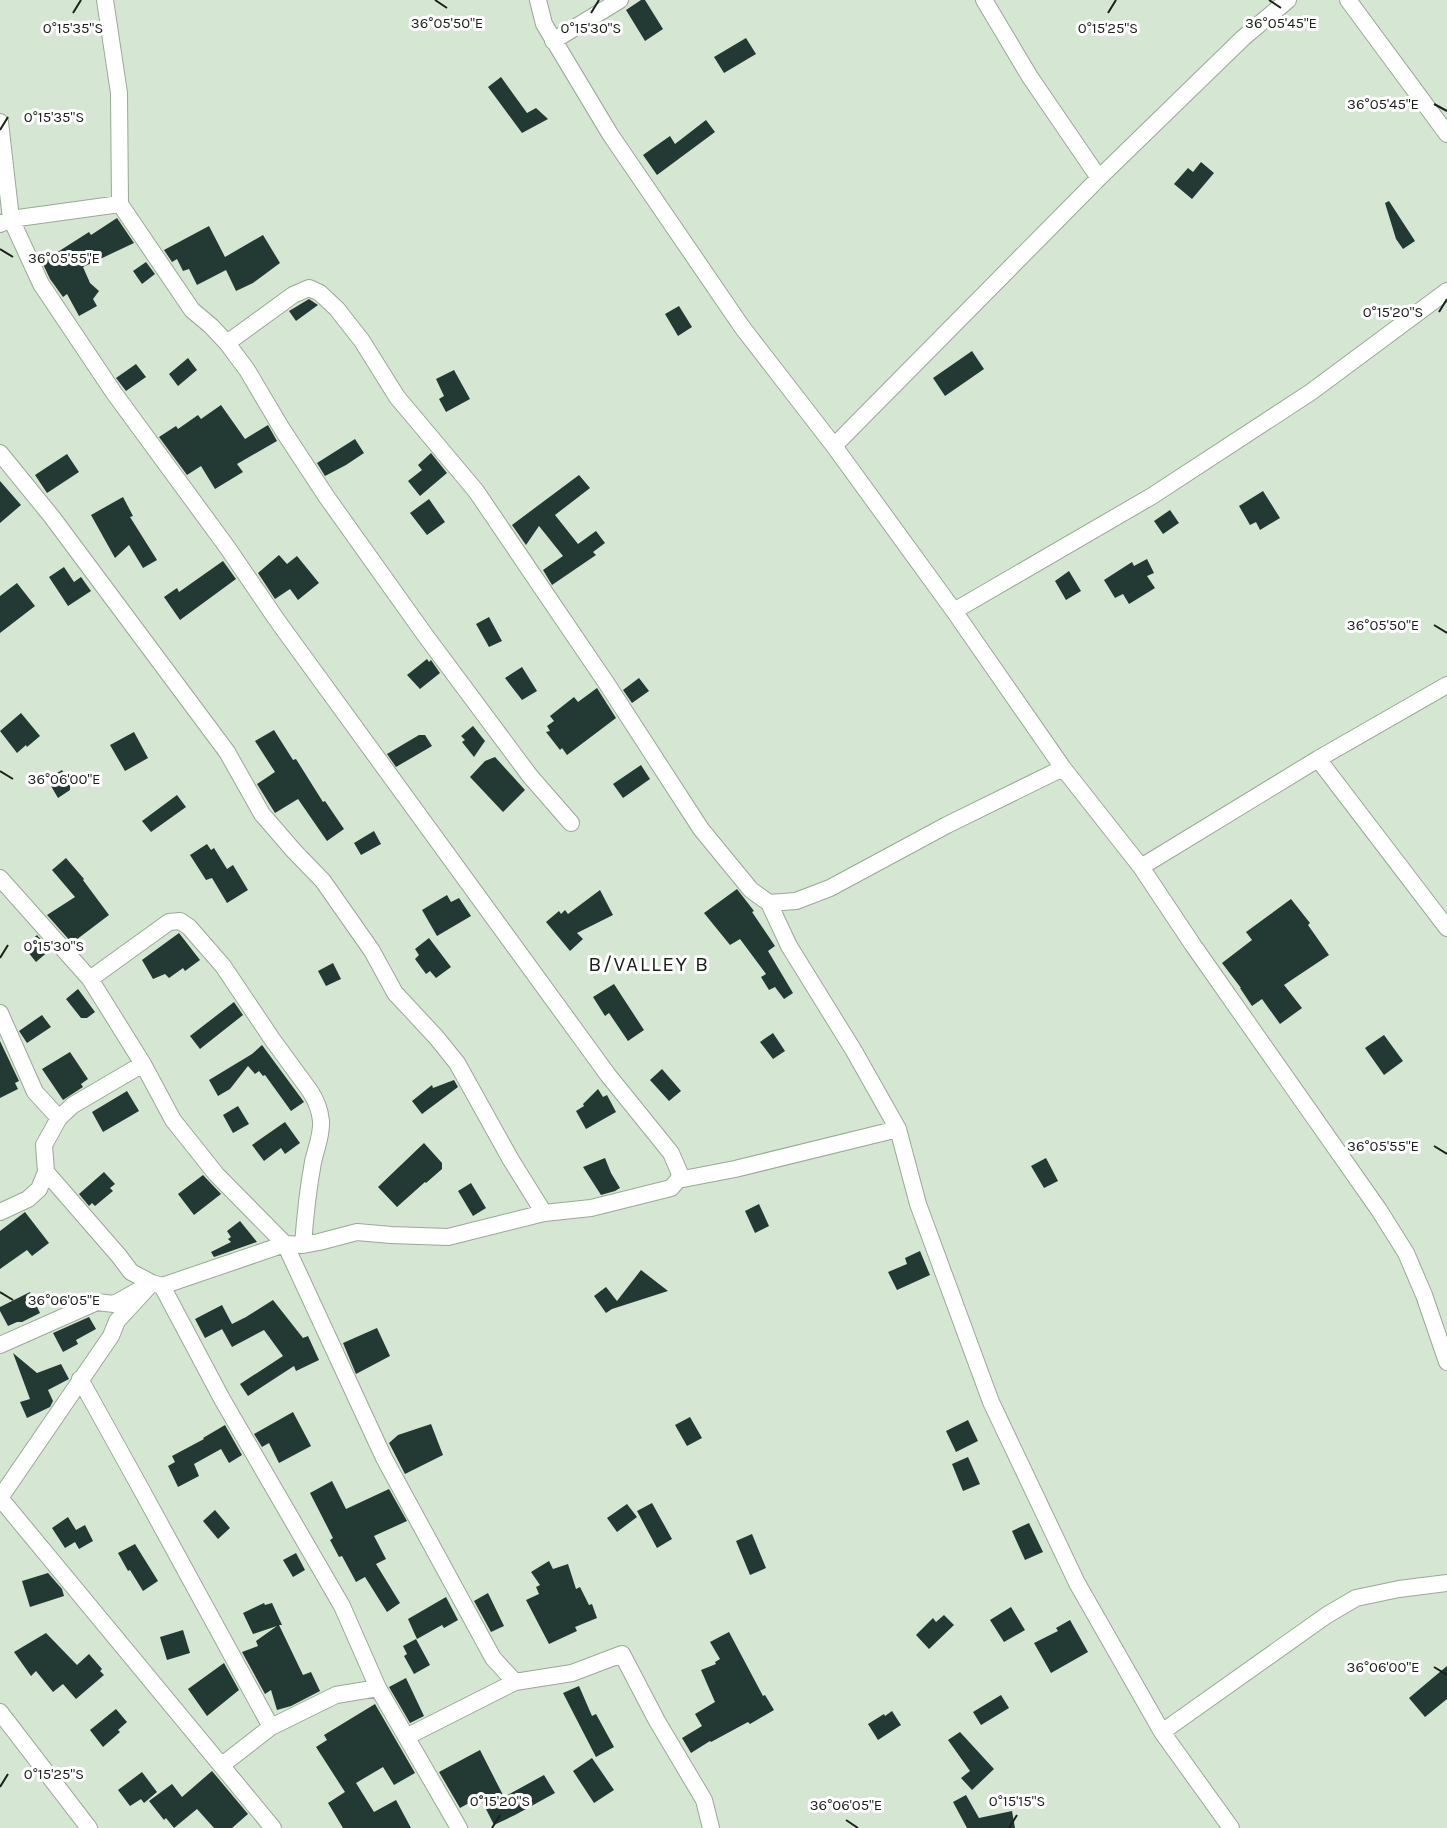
<svg xmlns="http://www.w3.org/2000/svg" width="1447" height="1828" viewBox="0 0 1447 1828" font-family="Karla,sans-serif">
	<rect width="100%" height="100%" fill="#d5e7d2"/>
	<path fill="#223a33" d="M641,0H645L663,29L645,41L626,10Z
		M746,38L756,54L724,73L714,57Z
		M501,77L527,113L536,108L548,119L522,133L488,87Z
		M706,120L715,132L657,175L643,155L670,136L675,144Z
		M1201,162L1214,173L1192,199L1174,184L1188,168L1193,172Z
		M1389,201L1415,241L1403,249L1396,239L1385,203Z
		M117,218L134,243L83,267L90,283L99,291L93,299L97,306L79,316L67,294L63,297L50,279L42,262L89,232L91,235Z
		M209,226L225,257L263,235L280,263L253,283L236,291L226,270L197,285L189,269L183,271L177,259L172,262L164,250Z
		M146,262L155,274L142,284L133,271Z
		M309,299L318,305L296,321L289,311Z
		M679,306L692,327L678,336L665,314Z
		M972,351L984,369L945,396L933,378Z
		M188,358L197,370L178,386L169,374Z
		M136,364L146,377L126,391L116,378Z
		M454,370L470,399L446,412L439,399L444,396L436,379Z
		M221,405L245,439L268,425L277,441L237,464L243,472L215,489L201,466L187,475L159,437L176,426L178,429L198,415L201,419Z
		M355,439L364,453L346,465L325,476L317,463Z
		M431,453L447,473L420,496L408,481L422,470L418,465Z
		M67,454L79,472L47,493L35,475Z
		M579,475L590,488L555,515L578,544L596,531L605,543L593,552L596,555L552,585L543,570L563,556L539,526L526,545L512,525Z
		M0,481L21,505L0,523Z
		M1263,491L1280,518L1260,530L1256,522L1250,525L1239,506Z
		M123,497L133,516L130,517L157,560L143,568L129,545L115,558L91,515Z
		M429,499L445,522L427,535L410,513Z
		M1170,510L1179,523L1163,534L1154,521Z
		M279,555L287,564L297,556L319,583L298,600L290,589L275,599L258,573Z
		M1147,559L1154,573L1147,576L1155,588L1129,604L1123,594L1115,598L1104,580L1132,562L1134,566Z
		M223,561L236,579L180,620L164,597L177,588L179,592Z
		M64,567L74,582L81,577L91,591L68,606L49,577Z
		M1069,571L1081,591L1066,600L1055,581Z
		M17,583L35,606L0,633V596Z
		M489,617L502,641L489,647L476,624Z
		M427,659L429,662L431,660L440,673L420,689L407,675Z
		M522,667L537,691L522,700L505,678Z
		M639,678L649,691L632,703L623,690Z
		M597,688L616,718L567,755L562,748L560,750L546,732L550,731L547,726L554,721L550,716L574,697L578,702Z
		M21,713L40,736L27,747L26,745L17,753L0,731Z
		M473,726L485,741L474,757L462,742L465,740L461,736Z
		M274,730L293,760L296,759L323,802L325,801L344,829L327,841L298,799L275,813L257,784L275,772L255,741Z
		M134,732L148,758L125,771L110,745Z
		M419,735H425L432,746L396,767L387,754Z
		M495,757L525,790L503,812L470,777L485,761Z
		M641,765L650,779L623,798L613,784Z
		M62,770L70,784V790L58,798L47,779Z
		M177,795L186,807L151,832L142,821Z
		M374,831L381,844L361,855L354,843Z
		M207,844L211,850L214,848L227,869L233,865L248,890L227,903L212,878L206,880L190,855Z
		M66,858L84,879L83,880L109,915L72,943L47,915L75,897L52,870Z
		M737,889L754,911L752,912L775,946L768,951L793,993L784,999L775,987L769,990L761,977L766,974L740,939L730,945L704,913Z
		M600,890L613,915L577,933L583,939L570,951L546,922L559,911L561,914L565,910L568,914Z
		M447,895L451,902L459,898L471,916L437,936L422,910Z
		M1291,899L1310,923L1308,925L1329,955L1284,985L1302,1008L1280,1024L1262,999L1252,1006L1240,988H1241L1222,963L1252,940L1246,932Z
		M179,933L200,960L185,971L183,968L169,978L165,974L153,979L142,960Z
		M37,935L50,950L36,962L24,947Z
		M429,938L451,967L436,978L430,971L426,974L415,959L419,955L415,949Z
		M333,963L341,979L326,986L318,971Z
		M614,984L644,1030L628,1041L609,1013L605,1016L593,997Z
		M78,989L95,1012L87,1018H81L66,999Z
		M234,1002L243,1015L200,1049L190,1036Z
		M42,1015L51,1027L27,1043L19,1031Z
		M773,1033L785,1051L773,1059L760,1042Z
		M1384,1035L1403,1061L1384,1075L1365,1048Z
		M0,1041L19,1081L15,1083L18,1089L0,1098Z
		M262,1045L304,1102L291,1111L265,1075L263,1076L259,1071L255,1074L248,1066L230,1089L218,1096L209,1080L252,1054Z
		M70,1052L88,1079L81,1084L83,1087L63,1100L42,1069Z
		M662,1069L681,1091L669,1101L650,1080Z
		M454,1080L458,1087L422,1114L412,1101L432,1085L433,1088Z
		M598,1089L603,1097L607,1095L616,1112L586,1129L576,1111L584,1106L583,1104Z
		M127,1091L139,1111L103,1132L92,1112Z
		M238,1106L249,1124L233,1133L223,1115Z
		M285,1122L300,1143L285,1154L281,1148L264,1161L252,1145Z
		M424,1143L442,1163V1169L426,1183L425,1182L397,1207L378,1187Z
		M605,1158L611,1173L620,1188L615,1191L601,1195L583,1167Z
		M1046,1158L1058,1181L1044,1188L1031,1166Z
		M104,1172L115,1184L110,1188L113,1191L95,1206L92,1203L89,1206L79,1194Z
		M203,1175L221,1194L194,1215L178,1194Z
		M471,1183L486,1208L473,1216L458,1191Z
		M759,1204L769,1226L755,1233L745,1211Z
		M25,1212L49,1243L32,1256L27,1250L0,1269V1231Z
		M240,1221L257,1242L214,1257L211,1252L231,1242L228,1239L231,1237L227,1231Z
		M920,1251L930,1275L897,1290L888,1272L907,1264L905,1258Z
		M641,1270L668,1291L612,1309L606,1313L594,1296L606,1287L617,1301Z
		M30,1292L40,1313L22,1322H17L8,1326L0,1311V1307Z
		M273,1300L303,1338L308,1336L319,1360L296,1371L294,1366L248,1396L240,1384L283,1356L264,1330L232,1347L222,1329L246,1317Z
		M222,1305L232,1324L205,1338L195,1319Z
		M89,1317L96,1329L76,1340L78,1344L63,1352L53,1333Z
		M377,1328L390,1356L356,1374L343,1343Z
		M13,1353L37,1373L61,1364L69,1379L48,1390L53,1401L50,1407L27,1418L20,1402L30,1399Z
		M293,1412L311,1446L279,1463L269,1443L262,1447L254,1434Z
		M690,1417L702,1438L687,1446L675,1425Z
		M968,1420L978,1441L956,1452L946,1431Z
		M431,1424L443,1455L405,1474L389,1443L398,1435Z
		M225,1425L242,1455L229,1463L221,1449L194,1464L199,1476L178,1487L168,1466L175,1462L172,1456L204,1439L203,1438Z
		M968,1457L980,1484L963,1491L952,1464Z
		M332,1481L346,1509L389,1489L407,1521L374,1536L386,1559L376,1564L400,1603L387,1612L365,1577L356,1582L342,1556L339,1557L330,1540L333,1538L310,1493Z
		M652,1503L672,1539L657,1548L637,1511Z
		M627,1504L637,1517L617,1532L607,1518Z
		M215,1510L230,1528L218,1539L203,1521Z
		M68,1517L76,1530L85,1525L93,1541L79,1549L75,1542L65,1548L52,1528Z
		M1029,1523L1043,1552L1025,1560L1012,1531Z
		M752,1534L766,1568L750,1575L736,1541Z
		M135,1544L158,1581L143,1591L130,1570L128,1571L118,1553Z
		M296,1553L305,1570L293,1577L283,1560Z
		M549,1561L553,1569L568,1564L576,1589L580,1587L589,1605L592,1604L597,1618L575,1627L577,1631L549,1644L526,1600L539,1594L536,1587L540,1585L531,1572Z
		M48,1573L62,1589L64,1596L30,1607L22,1581Z
		M488,1593L504,1626L491,1632L474,1601Z
		M446,1597L458,1620L444,1628L442,1625L417,1639L408,1619Z
		M264,1603L265,1605L272,1603L282,1625H279L303,1675L311,1672L320,1691L291,1706L277,1710L271,1690L265,1694L242,1652L258,1646L256,1641L277,1626L253,1634L243,1613Z
		M1011,1607L1025,1630L1004,1642L990,1620Z
		M944,1615L954,1625L929,1649L916,1635L933,1618L936,1622Z
		M1070,1620L1088,1652L1051,1673L1034,1643L1058,1631L1056,1628Z
		M183,1630L190,1653L167,1660L160,1637Z
		M729,1632L763,1696L765,1695L774,1710L750,1724L748,1722L711,1742L710,1741L691,1753L682,1738L702,1726L695,1714L715,1702L701,1670L716,1664L715,1662L720,1659L710,1642Z
		M46,1633L77,1665L89,1654L102,1669L100,1671L104,1675L76,1699L63,1684L53,1692L36,1671L31,1676L14,1652Z
		M416,1639L430,1665L414,1674L404,1656L407,1654L403,1646Z
		M224,1663L239,1690L207,1716L188,1689Z
		M1447,1666V1699L1425,1717L1409,1698Z
		M406,1678L424,1716L410,1723L389,1687Z
		M579,1686L592,1716L596,1714L614,1747L596,1757L563,1693Z
		M1001,1695L1009,1708L981,1725L973,1712Z
		M375,1704L415,1773L394,1785L383,1767L356,1783L374,1812L396,1800L411,1828H343L328,1803L345,1792L316,1747L327,1740L324,1735Z
		M116,1709L127,1722L118,1730L120,1732L103,1747L90,1730Z
		M892,1711L901,1725L878,1740L868,1724L884,1714L885,1716Z
		M960,1732L994,1769L972,1790L961,1778L970,1771L948,1740Z
		M480,1750L504,1797L544,1775L555,1793L515,1815L494,1825L480,1797L460,1808L439,1772Z
		M592,1758L614,1790L594,1803L573,1771Z
		M212,1771L248,1814L232,1828H214L197,1809L174,1828L166,1818L164,1820L149,1801L172,1784L182,1797Z
		M142,1772L157,1792L144,1803L141,1799L130,1806L118,1790Z
		M966,1795L979,1818L1012,1811L1015,1828H967L953,1802Z"/>
	<g fill="none" stroke-linecap="round" stroke-linejoin="round">
		<g stroke="#98a996" stroke-width="18">
			<path id="minor" d="M105,0L119,93L120,204
				M538,0L544,24L610,134L742,327L834,446L954,611L1063,768L1141,867L1193,945L1379,1210L1406,1253L1424,1295L1447,1362
				M984,0L1030,77L1099,178
				M1348,0L1447,134
				M553,41L620,0
				M0,122L11,219L41,284L114,393L227,547L279,623L608,1075L671,1153L680,1174L678,1180L671,1188L591,1208L544,1213L448,1237L391,1235L357,1232L319,1242L303,1245L285,1244L162,1286L152,1283L117,1321L111,1336L0,1498
				M0,224L11,219L120,204L192,310L211,326L227,343L247,370L282,429L326,496L425,635L530,776L571,823
				M227,343L293,295L309,288L320,293L337,309L362,341L397,397L476,491L607,684L701,829L751,890L769,903L796,901L830,888L947,825L1063,768
				M834,446L1099,178L1243,38L1288,0
				M0,453L52,517L227,752L262,814L294,851L323,881L372,951L395,993L436,1037L457,1063L511,1160L544,1213
				M954,611L1152,496L1311,392L1447,291
				M1318,759L1447,928
				M1141,867L1318,759L1447,685
				M0,878L90,979L143,1064L173,1120L216,1174L285,1244L384,1458L493,1658L515,1682
				M769,903L789,946L854,1051L898,1129L918,1204L991,1402L1077,1583L1162,1732L1231,1828
				M90,979L169,922L180,921L189,927L223,966L272,1039L310,1091C316,1100 320,1110 321,1121C322,1135 316,1148 313,1162C308,1189 305,1217 303,1245
				M0,1013L35,1092L59,1118
				M46,1172L119,1256L131,1272L152,1283
				M678,1180L735,1169L898,1129
				M0,1212L28,1199L39,1189L46,1172L44,1145L59,1118L73,1105L143,1064
				M162,1286L222,1399L342,1606L378,1688L459,1828
				M0,1345L97,1302L114,1304L139,1290
				M80,1379L141,1489L271,1727
				M0,1498L273,1828
				M0,1712L89,1828
				M1162,1732L1327,1615L1356,1598L1399,1589L1447,1583
				M406,1737L515,1682L572,1673L622,1654L657,1721L704,1800L711,1828
				M222,1765L271,1727L336,1695L378,1688"/>
		</g>
		<use href="#minor" stroke="#fff" stroke-width="16"/>
	</g>
	<path fill="none" stroke="#1b211a" stroke-width="2" d="M435,0L447,8M1269,0L1281,8M73,13L81,0M591,13L599,0M1108,13L1116,0M1434,104L1447,111M0,130L8,117M0,249L13,257M1439,312L1447,299M1434,625L1447,633M0,771L13,779M0,958L8,945M1434,1146L1447,1154M0,1292L13,1300M1434,1667L1447,1675M0,1787L8,1774M846,1820L858,1828M492,1828L500,1815M1009,1828L1017,1815"/>
	<g text-anchor="middle" stroke-width="6" stroke-linejoin="round" paint-order="stroke">
		<g font-size="21" letter-spacing="1.5" fill="#1b211a" stroke="#fff">
			<text x="649" y="971">B/VALLEY B</text>
		</g>
	</g>
	<g font-size="15" text-anchor="middle" fill="#1b211a" stroke="#fff" stroke-width="6" stroke-linejoin="round" paint-order="stroke">
		<text x="1281" y="28">36°05'45"E</text>
		<text x="447" y="28">36°05'50"E</text>
		<text x="73" y="33">0°15'35"S</text>
		<text x="591" y="33">0°15'30"S</text>
		<text x="1108" y="33">0°15'25"S</text>
		<text x="1383" y="109">36°05'45"E</text>
		<text x="54" y="122">0°15'35"S</text>
		<text x="64" y="263">36°05'55"E</text>
		<text x="1393" y="317">0°15'20"S</text>
		<text x="1383" y="630">36°05'50"E</text>
		<text x="64" y="784">36°06'00"E</text>
		<text x="54" y="951">0°15'30"S</text>
		<text x="1383" y="1151">36°05'55"E</text>
		<text x="64" y="1305">36°06'05"E</text>
		<text x="1383" y="1672">36°06'00"E</text>
		<text x="54" y="1779">0°15'25"S</text>
		<text x="500" y="1806">0°15'20"S</text>
		<text x="1017" y="1806">0°15'15"S</text>
		<text x="846" y="1810">36°06'05"E</text>
	</g>
</svg>
